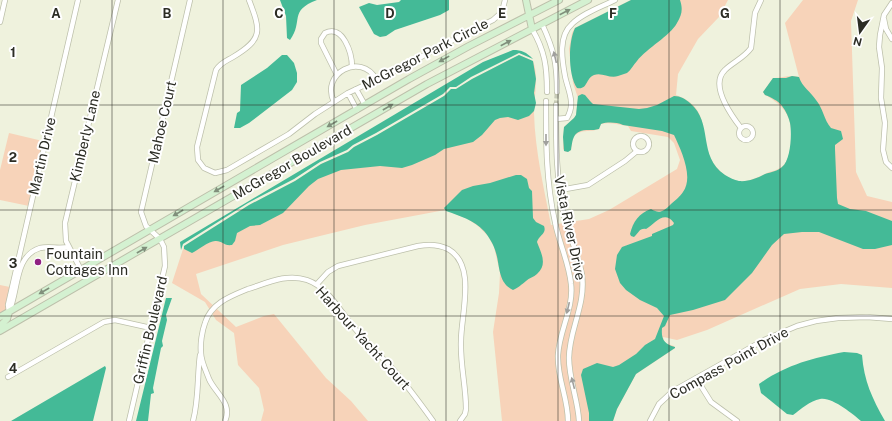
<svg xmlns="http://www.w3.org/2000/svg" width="892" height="421" viewBox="0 0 892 421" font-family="'Public Sans',sans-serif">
	<rect width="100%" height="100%" fill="#eff2dd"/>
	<path fill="#f7d3b9" d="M631,0H728L719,17L698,39L678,74L676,95C708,106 701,130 709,155C714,168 731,184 746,181C754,179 762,176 769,172C773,171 777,170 780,168C792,161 791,141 791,129C790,112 778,102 765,95L763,92L773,78C782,78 791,74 799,77L785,23L803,0H858L851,21L856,172L867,196L892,202V288L841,284L800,289L707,330L677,340L663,337L665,343L674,346L675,348L636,374L617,409L613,421H502L493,332L499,293L500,273L498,264L494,247L488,236L478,226L466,218L445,210L365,225L283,245L196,274L201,294L236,327L264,316L274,314L326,378L351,401L368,421H261L264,410L259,388L238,365L234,333L216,320L205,302L172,283L184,246L249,205L295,181L321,164L348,152L354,147L377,135L444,96L451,89H456L472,79L519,55L533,61C539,76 534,97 534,113C535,151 544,188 551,225L589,219L609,210L677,169L680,160L674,143L668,137L631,131L628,126C619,125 610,122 601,124L599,129C589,133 582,128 573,137L571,150L566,152L563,149L564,127L574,118L576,115L578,98L573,83L569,49L572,33L575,28Z
		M9,133L47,142L29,206L0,200V170Z
		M0,285L10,287L7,309L0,313Z"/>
	<path fill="#44ba97" d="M280,0H317C288,11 304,21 290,40L287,38L286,16Z
		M401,0H449V10L440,15L395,30L386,36L380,37L374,34L359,7L369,3L377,5L399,2Z
		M631,0H680C683,9 682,15 677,23C670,36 647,48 637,61C633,65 631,70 627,73C624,74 621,75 618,76C610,79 602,72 594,75C585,79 588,90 577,88C568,75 568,42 575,28Z
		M513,50C522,50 526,52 533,59L519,53L471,77L456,87H450L443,94L376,133L353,145L347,150L320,162L294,179L248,203L183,244L181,250L180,242L483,62Z
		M282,55H287L294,63L297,73V82L292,90L249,123L240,128H234L237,113L240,111L241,85L267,68Z
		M519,55L533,61L536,79L534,93L536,103L534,111L529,116L518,120L508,117L500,118L495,120L482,135L473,142L444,149L435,155L412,165L402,168L380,166L341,170L318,179L309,186L283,213L260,225L250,226L237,233L235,241L232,245C223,246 223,241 216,241C210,240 198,250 192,253L184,249V246L249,205L295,181L321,164L348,152L354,147L377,135L444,96L451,89H456L472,79Z
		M792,76L799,77C802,87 811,92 816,100C823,108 824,120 831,128L841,131L843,139L835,145V149L837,198L838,204L850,209L866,211L892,221V245L875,249H863L819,232H802L784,234L772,245L752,273L725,300L693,310L670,315L665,326L662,328C661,339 664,344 675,347V348L636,374L617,409L613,421H589V413L581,375L583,369L597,363L613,367L619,365L636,354L645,345L655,339L664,316L657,308L640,300L626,290L620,283L615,269L617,255L622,247L652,236V234L673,225L674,223C664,209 655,224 646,229C639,228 639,233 634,237L631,236L630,234C633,222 639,213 651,209C659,214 663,212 670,205C674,201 680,197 683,192C694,177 681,150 674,135L662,131L623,125C616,122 607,122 601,124L599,129C595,130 593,130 589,130C573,130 573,138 571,150L568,152L564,151L563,137L564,127L574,118L576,115L578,96L582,94L585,95L590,101L593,104L639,109L647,108L657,105L674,96C681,96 685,99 690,103C714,123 697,156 725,175C730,178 734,180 739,181C748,182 758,178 765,174C771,172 778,171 782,167C791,160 792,133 790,123C789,118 786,111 782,106C779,101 770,97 765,95L763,92L773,78H786Z
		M516,175H521L527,179L529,188L532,191L533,218L536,222L544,226C547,234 539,235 537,242C541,253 548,264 537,274C534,277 529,278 526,281C521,285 519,287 513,290C498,283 500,266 496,253C494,245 489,237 484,231C474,220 460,216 446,211L444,208L462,190L473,186L490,183Z
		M166,298H172L166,315L167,320L162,341L163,346L161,348L153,388L154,393L151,394L148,421H136Z
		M844,352L857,353L862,355C864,381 872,398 885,421H861C853,414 831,396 820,399C810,401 801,409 793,415L787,414L761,393L759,384C786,365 812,358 844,352Z
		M105,366L106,368L93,421H11Z"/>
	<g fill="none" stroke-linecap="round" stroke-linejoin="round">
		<path stroke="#c8cbb8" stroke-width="4.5" stroke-dasharray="4.5 2" stroke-linecap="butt" d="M556,105L557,92"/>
		<g stroke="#bdc0ab" stroke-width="6">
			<path id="street" d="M249,0C261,31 263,39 233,57C226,61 220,63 216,70L197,147L198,160L204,168L215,173L227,170L289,134L315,114L348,93L407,65L435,49L493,20L502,12L505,0
				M892,3L884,15L880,35L879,47L882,68L881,98L885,123L883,150L886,162L892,168
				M884,19L886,29L892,39
				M0,22L5,0
				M542,24C554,50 557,63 557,92
				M532,29C545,51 547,67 547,92
				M337,75L321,43V39L325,33C343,24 352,53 352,67
				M356,89L365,105
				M348,93L357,110
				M546,101C546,142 546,182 555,222C559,243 569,263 571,284C574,308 559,331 558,355C557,378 568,398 568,421
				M334,102C320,73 361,52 376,79
				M556,105C556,144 556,181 565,220C570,238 579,256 582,275C586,305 569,330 569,358C569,380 578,400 579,421
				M556,119L567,118C576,103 568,91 565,76C562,60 558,36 572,24C583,13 601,7 615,0
				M739 133a7 7 0 1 1 14 0a7 7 0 1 1-14 0Z
				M741,128C731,115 709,85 725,70C733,62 744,58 751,48L755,13L761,0
				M633 144a8 8 0 1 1 16 0a8 8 0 1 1-16 0Z
				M560,190L588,185L625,161L637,151
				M81,270L66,241L65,223L118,0
				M317,284L328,272L338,266L418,246C429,244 438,244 448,249C477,265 461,314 461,341C460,364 466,386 466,409L465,414L460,421
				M9,312L8,305L78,0
				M9,312C19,290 14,256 40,248C49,246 59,249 68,247
				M8,377L104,322L115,320L151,328
				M696,378L711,402L737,421
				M129,421L165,266L164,247L160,239L146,226L141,212L190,0
				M193,421C199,399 197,377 200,355
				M225,421C233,403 215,393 209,379C206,371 201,361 201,353C200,344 202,331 205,323C211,303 231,296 248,289C267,283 287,273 307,280C330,288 341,314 357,331C368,344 381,356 392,368C407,385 420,403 433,421
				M650,421L659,404L673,391L764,340L797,326L816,321L838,318L867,317L892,319"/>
		</g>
		<g stroke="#bdc0ab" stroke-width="8">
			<path id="secondary" d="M526,0L532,29
				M0,317L409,79L469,46L559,0
				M0,326L7,319L9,312
				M0,331L427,84L588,0"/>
		</g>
		<use href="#street" stroke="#fff" stroke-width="4.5"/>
		<use href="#secondary" stroke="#d4f1d1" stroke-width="6"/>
	</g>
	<defs><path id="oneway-solid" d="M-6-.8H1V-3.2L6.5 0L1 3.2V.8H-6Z"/></defs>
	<g fill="#808f7b">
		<use href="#oneway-solid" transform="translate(565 12) rotate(-27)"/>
		<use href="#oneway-solid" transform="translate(506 43) rotate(-28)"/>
		<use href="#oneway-solid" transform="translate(444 59) rotate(151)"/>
		<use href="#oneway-solid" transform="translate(388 107) rotate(-30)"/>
		<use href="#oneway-solid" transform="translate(332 124) rotate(150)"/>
		<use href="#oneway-solid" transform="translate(219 189) rotate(150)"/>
		<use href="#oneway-solid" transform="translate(178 213) rotate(150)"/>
		<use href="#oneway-solid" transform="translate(142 250) rotate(-30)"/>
		<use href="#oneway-solid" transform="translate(44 291) rotate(150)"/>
	</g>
	<g fill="#a0a09d">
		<use href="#oneway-solid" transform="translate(555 57) rotate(-103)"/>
		<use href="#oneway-solid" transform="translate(546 140) rotate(90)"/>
		<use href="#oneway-solid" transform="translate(568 308) rotate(103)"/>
		<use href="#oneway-solid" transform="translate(573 383) rotate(-104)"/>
	</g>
	<path fill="none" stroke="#2c2d25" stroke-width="1" stroke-opacity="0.55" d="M112,0V421M223,0V421M334,0V421M446,0V421M558,0V421M669,0V421M780,0V421M0,105H892M0,210H892M0,316H892"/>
	<circle fill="#902182" stroke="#fff" stroke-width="1.5" cx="38" cy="262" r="4"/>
	<g text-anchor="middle" stroke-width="4" stroke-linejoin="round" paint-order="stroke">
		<g font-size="14" fill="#2c2d25" stroke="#fff">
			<text transform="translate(425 54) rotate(-27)" y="5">McGregor Park Circle</text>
			<text transform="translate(162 122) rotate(-77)" y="5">Mahoe Court</text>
			<text transform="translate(85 136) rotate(-77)" y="5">Kimberly Lane</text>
			<text transform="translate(42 156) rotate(-77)" y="5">Martin Drive</text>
			<text transform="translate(292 162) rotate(-30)" y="5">McGregor Boulevard</text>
			<text transform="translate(570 228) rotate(78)" y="5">Vista River Drive</text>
			<text transform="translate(150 330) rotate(-77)" y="5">Griffin Boulevard</text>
			<text transform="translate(363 338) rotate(48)" y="5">Harbour Yacht Court</text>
			<text transform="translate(729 363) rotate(-29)" y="5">Compass Point Drive</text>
		</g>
		<g font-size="14" fill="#2c2d25" stroke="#fff" text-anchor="start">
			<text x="46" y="259">Fountain<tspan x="46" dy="16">Cottages Inn</tspan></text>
		</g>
	</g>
	<g font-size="13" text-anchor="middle" font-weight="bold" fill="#2c2d25" stroke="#fff" stroke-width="4" stroke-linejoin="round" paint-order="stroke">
		<text x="56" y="18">A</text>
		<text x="167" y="18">B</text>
		<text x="279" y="18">C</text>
		<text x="390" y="18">D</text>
		<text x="502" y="18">E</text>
		<text x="613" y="18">F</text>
		<text x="725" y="18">G</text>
		<text x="13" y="57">1</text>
		<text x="13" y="162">2</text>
		<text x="13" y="268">3</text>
		<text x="13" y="373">4</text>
	</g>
	<g transform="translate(860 32) rotate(194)" stroke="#ffffff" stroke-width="3" paint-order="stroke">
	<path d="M0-3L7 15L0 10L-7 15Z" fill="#2c2d25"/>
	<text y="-6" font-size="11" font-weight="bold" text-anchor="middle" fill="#2c2d25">N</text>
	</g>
</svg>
